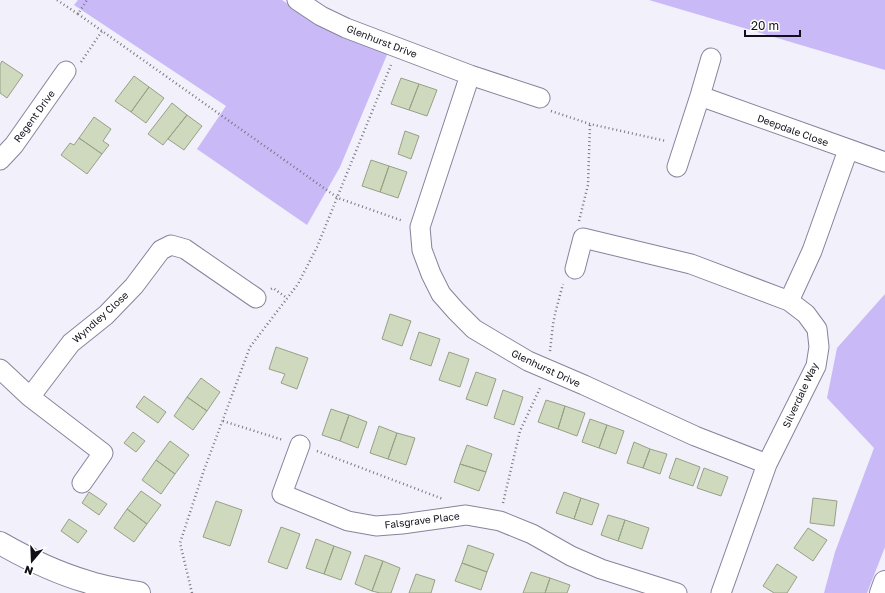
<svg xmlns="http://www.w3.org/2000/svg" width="885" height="593" viewBox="0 0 885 593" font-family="'Golos Text',sans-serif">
	<rect width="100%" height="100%" fill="#f2f0fb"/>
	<path fill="#c9baf7" d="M78,0H282L321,26L389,50L340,167L307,225L197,149L226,106L74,5Z
		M649,0H885V70Z
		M885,294V547L867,593H824L835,552L874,448L827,398L837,348Z"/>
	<path fill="#cfd9be" stroke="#97a186" d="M2,61L23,75L7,98L0,93V65Z
		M134,76L149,87L131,112L115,101Z
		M401,78L419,84L409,110L391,104Z
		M419,84L437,90L427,116L409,110Z
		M149,87L164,98L146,123L131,112Z
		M172,103L187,115L163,145L148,134Z
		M187,115L202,126L184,150L168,139Z
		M94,117L111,129L103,141L109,145L102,154L79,138Z
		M405,131L419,136L411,159L398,154Z
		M79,138L102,154L87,174L61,155L70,143L74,145Z
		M371,160L389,166L380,192L362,186Z
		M389,166L407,172L398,198L380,192Z
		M390,314L411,321L402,346L382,339Z
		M419,332L440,339L431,366L410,359Z
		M276,347L308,358L297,389L281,383L285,374L269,369Z
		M449,352L469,359L460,387L439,380Z
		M476,372L496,379L487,406L466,399Z
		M201,378L220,392L207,411L187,397Z
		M503,390L523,397L514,425L494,418Z
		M144,396L166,412L158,423L136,407Z
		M187,397L207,411L193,430L174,416Z
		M546,400L565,406L558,429L538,422Z
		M565,406L585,413L577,436L558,429Z
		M331,409L349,415L340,441L322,435Z
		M349,415L367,422L358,448L340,441Z
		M590,419L607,425L599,448L582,442Z
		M607,425L624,431L616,454L599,448Z
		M379,426L397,433L388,459L370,453Z
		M133,432L145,441L136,452L124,443Z
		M397,433L415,438L406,465L388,459Z
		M170,441L189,455L175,474L156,460Z
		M634,442L650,449L643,468L627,463Z
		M467,445L492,454L486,472L460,464Z
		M650,449L667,454L660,474L643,468Z
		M676,458L700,467L693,486L669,478Z
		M156,460L175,474L161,494L142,480Z
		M460,464L486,472L479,491L454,482Z
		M704,468L728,477L721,496L697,488Z
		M141,491L161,505L147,524L127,509Z
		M89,492L107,504L99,515L82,503Z
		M564,492L581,498L574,519L556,513Z
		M581,498L599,504L592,525L574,519Z
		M813,498L837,501L834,526L810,523Z
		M216,501L242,510L230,546L203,537Z
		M127,509L147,524L134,542L114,528Z
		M608,515L625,520L618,541L601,535Z
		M69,519L87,531L78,543L61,531Z
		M625,520L649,528L642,549L618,541Z
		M281,527L300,534L287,569L268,562Z
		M808,528L827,540L813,561L794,548Z
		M316,539L334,546L324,574L306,568Z
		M468,545L494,554L487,572L462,563Z
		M334,546L351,552L341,580L324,574Z
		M365,555L383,561L372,591L355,584Z
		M383,561L400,568L391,593H380L372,591Z
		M462,563L487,572L481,590L455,581Z
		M777,564L797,577L787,593H774L763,586Z
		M531,572L550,578L545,593H523Z
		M416,574L435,580L431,593H409Z
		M550,578L570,585L567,593H545Z"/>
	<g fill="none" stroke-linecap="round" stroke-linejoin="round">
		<g stroke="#88839c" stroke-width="21">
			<path id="minor" d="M297,0L321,16L346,28L470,75L540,98
				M470,75L420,227L422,250L431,274L441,294L456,311L474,329L528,361L584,385L695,436L767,464
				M700,96L885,162
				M0,160L14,145L66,71
				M677,167L700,96L711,58
				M575,269L583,238L691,264L789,301L806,314L817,329L819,347L816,366L767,464L721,593
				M789,301L812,251L848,150
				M0,369L30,397L103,453L82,483
				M30,397L71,343L106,315L134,286L161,250L171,245L185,249L256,298
				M300,445L282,494L348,521L376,526L402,524L466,515L500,521L532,534L571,556L601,569L677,593"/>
		</g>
		<g stroke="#88839c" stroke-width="24">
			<path id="tertiary" d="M0,543C28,559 54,572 85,581C102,587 121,590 139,593
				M881,593L885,582"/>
		</g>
		<path stroke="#797781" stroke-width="2.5" stroke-dasharray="1 3" stroke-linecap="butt" d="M57,0L78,14L87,0
			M78,14L338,198L403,221
			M81,62L102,31
			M551,111L590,124L666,141
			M579,221L588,185L590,124
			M271,289L273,288L287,298
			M550,351L553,324L556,310L563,284
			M223,421L283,440
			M317,451L443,499
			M503,503L520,431L541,386
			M192,593L180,543L204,470L250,347L298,284L317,247L391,65"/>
		<use href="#minor" stroke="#fff" stroke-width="19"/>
		<use href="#tertiary" stroke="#fff" stroke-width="22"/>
	</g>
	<g text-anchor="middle" stroke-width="3" stroke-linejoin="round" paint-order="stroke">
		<g font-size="10" fill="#110f18" stroke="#fff">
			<text transform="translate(382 41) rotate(21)" y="4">Glenhurst Drive</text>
			<text transform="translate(34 116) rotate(-54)" y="4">Regent Drive</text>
			<text transform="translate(793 130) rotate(20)" y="4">Deepdale Close</text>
			<text transform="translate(100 317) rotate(-42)" y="4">Wyndley Close</text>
			<text transform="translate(546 368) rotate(25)" y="4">Glenhurst Drive</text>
			<text transform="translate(800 395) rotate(-65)" y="4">Silverdale Way</text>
			<text transform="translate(422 520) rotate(-7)" y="4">Falsgrave Place</text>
		</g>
	</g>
	<g transform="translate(32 561) rotate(199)" stroke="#ffffff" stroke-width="3" paint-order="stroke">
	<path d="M0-3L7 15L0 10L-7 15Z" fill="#110f18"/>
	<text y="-6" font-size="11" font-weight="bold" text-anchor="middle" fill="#110f18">N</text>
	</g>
	<path d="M745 30v6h55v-6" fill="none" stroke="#110f18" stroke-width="2"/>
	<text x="751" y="30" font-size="12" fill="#110f18" stroke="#ffffff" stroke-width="3" paint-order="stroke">20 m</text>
</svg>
